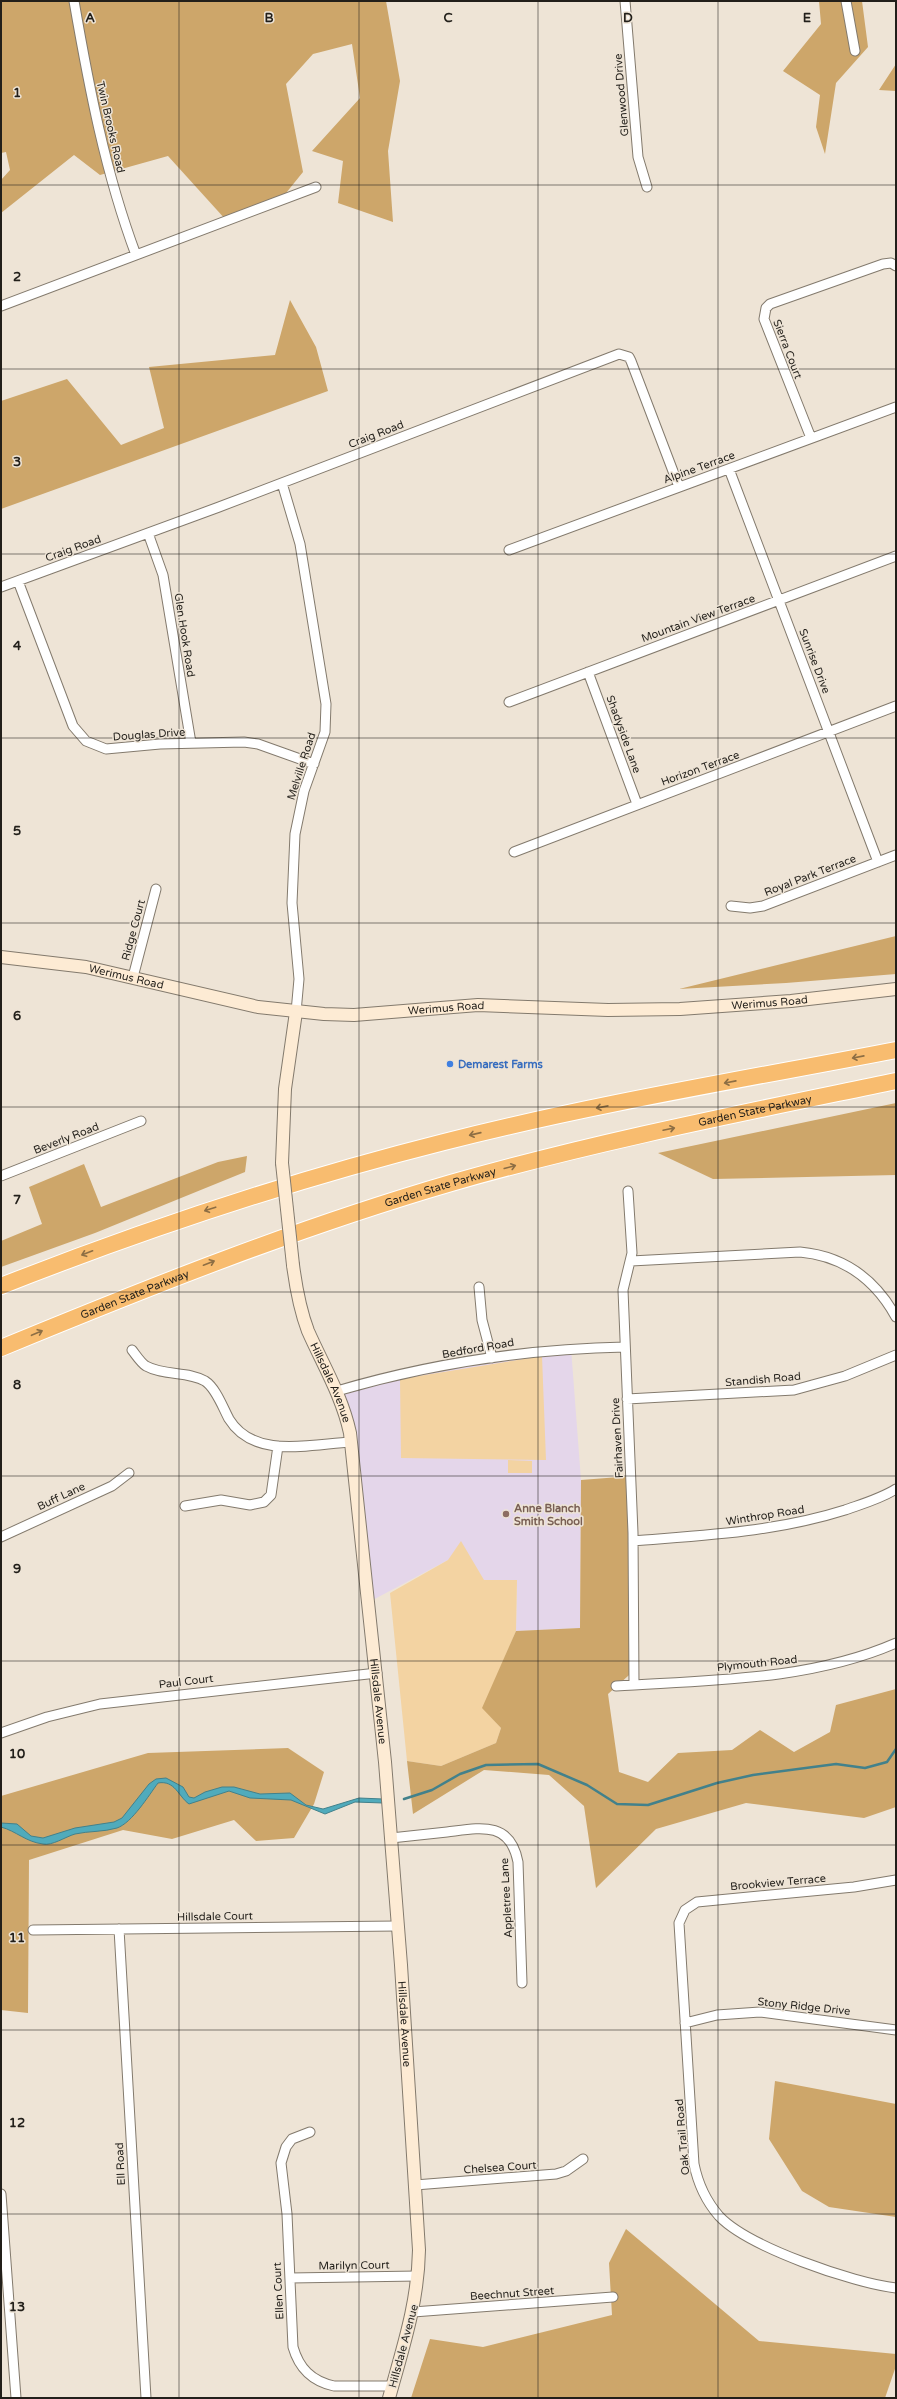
<svg xmlns="http://www.w3.org/2000/svg" width="897" height="2399" viewBox="0 0 897 2399" font-family="'Varela Round',sans-serif">
	<rect width="100%" height="100%" fill="#eee4d6"/>
	<path fill="#e4d6ea" d="M571,1348L581,1480L580,1628L516,1631L517,1580H484L448,1560L369,1602L350,1433L337,1391L387,1377Z"/>
	<path fill="#f3d3a2" d="M542,1356L546,1460L401,1458L400,1379Z
		M508,1460L532,1461V1473H508Z
		M461,1541L484,1580H517L516,1631L483,1708L501,1728L496,1743L441,1766L407,1761L390,1593L448,1560Z"/>
	<path fill="#cda66a" d="M1,1H386L400,81L388,151L393,222L338,203L343,161L312,151L360,98L352,44L313,54L286,84L303,172L282,198L226,220L168,156L100,175L74,155L1,213V180L10,170L6,152L1,153Z
		M819,1H862L868,47L836,83L825,154L816,127L820,95L783,71L821,24Z
		M896,64V91L879,90Z
		M290,300L316,347L328,391L1,509V401L67,379L121,445L164,428L149,367L275,355Z
		M896,936V974L786,983L679,989Z
		M896,1103V1175L713,1179L658,1153Z
		M247,1156L245,1172L95,1233L1,1267V1241L42,1224L29,1187L84,1164L101,1207L218,1162Z
		M632,1476L638,1667L608,1694L619,1772L648,1782L678,1753L732,1750L760,1730L794,1752L830,1732L836,1705L896,1689V1807L864,1818L746,1803L656,1829L596,1888L584,1806L549,1775L484,1770L413,1814L407,1761L441,1766L496,1743L501,1728L482,1708L516,1631L580,1628L581,1480Z
		M288,1748L324,1772L314,1804L294,1838L256,1841L234,1820L172,1839L123,1830L29,1860L28,2013L1,2010V1796L148,1753Z
		M775,2081L896,2104V2217L829,2207L802,2191L769,2139Z
		M626,2229L759,2341L896,2354V2366L885,2398H411L430,2339L483,2347L612,2315L609,2263Z"/>
	<path fill="#50abbc" stroke="#42818b" d="M166,1778L183,1787L189,1797L194,1798L205,1792L222,1787H234L260,1794L290,1793L306,1805L323,1809L359,1798L383,1799V1803L355,1802L325,1814L291,1800L250,1798L229,1791L189,1804C178,1796 175,1780 158,1783C149,1795 132,1823 117,1828C104,1832 88,1831 75,1834C65,1837 52,1846 43,1844C26,1842 16,1831 1,1827V1823L17,1824L31,1836L43,1838L75,1828L114,1822L122,1818L149,1784L156,1779Z"/>
	<g fill="none" stroke-linecap="round" stroke-linejoin="round">
		<path stroke="#42818b" stroke-width="2.5" d="M404,1799L432,1790L460,1774L486,1765L538,1764L587,1785L617,1804L648,1805L717,1783L753,1775L836,1764L865,1768L887,1762L896,1749"/>
		<g stroke="#837a6d" stroke-width="11">
			<path id="street" d="M74,1C89,87 105,172 136,255
				M625,1L638,157L647,187
				M846,1L855,51
				M1,306L316,187
				M811,438L764,319L766,308L770,304L883,264L891,263L896,266
				M729,469L878,862
				M282,483L300,544L326,704L325,732L304,791L295,834L292,903L299,979L296,1012
				M148,533L163,575L191,743
				M509,550L896,407
				M18,581L73,726L86,741L106,749L160,744L244,742L258,744L314,764
				M1,587L219,507L619,354L629,357L631,361L679,487
				M588,672L637,804
				M509,702L896,556
				M514,852L896,706
				M731,906L750,908L763,906L896,855
				M133,977L156,889
				M1,1176L141,1121
				M628,1191L632,1253L623,1290L633,1533L634,1685
				M631,1261L800,1252C843,1256 875,1279 896,1317
				M479,1287L482,1320L492,1358
				M132,1350C136,1355 141,1363 146,1366C164,1376 188,1371 205,1381C216,1388 223,1408 229,1419C254,1460 312,1444 351,1442
				M337,1391C432,1363 526,1349 625,1347
				M627,1399L794,1390L845,1376L896,1355
				M185,1506L221,1500L250,1505L264,1502L271,1495L278,1446
				M1,1537L112,1486L129,1473
				M633,1541C705,1535 776,1532 845,1510C862,1504 880,1499 896,1489
				M616,1686C709,1680 809,1681 896,1643
				M1,1733L47,1717L100,1704L377,1673
				M391,1838C410,1836 428,1834 447,1832C479,1828 510,1820 518,1862L522,1983
				M896,1880L854,1887L697,1902L685,1910L679,1923L694,2164C698,2184 706,2201 719,2216C748,2247 853,2283 896,2288
				M119,1929L146,2398
				M33,1930L398,1926
				M685,2023L717,2015L760,2012L896,2030
				M310,2132L292,2139L286,2147L281,2163L287,2214L293,2347C299,2368 311,2381 334,2386H392
				M415,2185L556,2174L566,2171L583,2159
				M1,2194L16,2398
				M290,2278L418,2276
				M413,2312L613,2297"/>
		</g>
		<g stroke="#837a6d" stroke-width="14">
			<g id="secondary">
				<path id="s1" d="M1,957L86,967L258,1007L324,1014L354,1015L478,1005L608,1010L680,1009L791,1001L896,989"/>
				<path d="M282,1163L285,1089L296,1012"/>
				<path id="s2" d="M293,1265C296,1288 300,1310 308,1331C323,1365 342,1396 350,1433L385,1762L401,1965L419,2250C418,2303 403,2347 389,2398"/>
			</g>
		</g>
		<g stroke="#fff" stroke-width="18">
			<g id="highway">
				<path d="M1,1286C146,1229 293,1180 444,1142C593,1104 745,1079 896,1050"/>
				<path id="s3" d="M1,1348C149,1287 297,1228 451,1183C598,1141 747,1112 896,1081"/>
			</g>
		</g>
		<use href="#street" stroke="#fff" stroke-width="9"/>
		<use href="#secondary" stroke="#fdebd4" stroke-width="12"/>
		<use href="#highway" stroke="#f8bc6f" stroke-width="16"/>
		<g stroke="#837a6d" stroke-width="14" stroke-linecap="butt">
			<path id="secondary-bridge" d="M282,1163L293,1265"/>
		</g>
		<use href="#secondary-bridge" stroke="#fdebd4" stroke-width="12"/>
	</g>
	<defs><path id="oneway-shaft" d="M-6 0H5M1.5-3L5.5 0L1.5 3" fill="none" stroke-width="1.6" stroke-linecap="round" stroke-linejoin="round"/></defs>
	<g stroke="#8d6e44">
		<use href="#oneway-shaft" transform="translate(858 1057) rotate(169)"/>
		<use href="#oneway-shaft" transform="translate(730 1082) rotate(169)"/>
		<use href="#oneway-shaft" transform="translate(602 1107) rotate(169)"/>
		<use href="#oneway-shaft" transform="translate(669 1129) rotate(-12)"/>
		<use href="#oneway-shaft" transform="translate(475 1134) rotate(167)"/>
		<use href="#oneway-shaft" transform="translate(510 1167) rotate(-15)"/>
		<use href="#oneway-shaft" transform="translate(210 1209) rotate(162)"/>
		<use href="#oneway-shaft" transform="translate(87 1253) rotate(159)"/>
		<use href="#oneway-shaft" transform="translate(209 1263) rotate(-21)"/>
		<use href="#oneway-shaft" transform="translate(37 1333) rotate(-23)"/>
	</g>
	<path fill="none" stroke="#221f1a" stroke-width="1" stroke-opacity="0.55" d="M179,1V2398M359,1V2398M538,1V2398M718,1V2398M1,185H896M1,369H896M1,554H896M1,738H896M1,923H896M1,1107H896M1,1292H896M1,1476H896M1,1661H896M1,1845H896M1,2030H896M1,2214H896"/>
	<circle fill="#3f7fe0" stroke="#eee4d6" stroke-width="1.5" cx="450" cy="1064" r="4"/>
	<circle fill="#8d6e63" stroke="#eee4d6" stroke-width="1.5" cx="506" cy="1514" r="4"/>
	<g text-anchor="middle" stroke-width="3" stroke-linejoin="round" paint-order="stroke">
		<g font-size="11" fill="#221f1a" stroke="#eee4d6">
			<text transform="translate(621 95) rotate(-95)" y="4">Glenwood Drive</text>
			<text transform="translate(111 127) rotate(77)" y="4">Twin Brooks Road</text>
			<text transform="translate(788 349) rotate(69)" y="4">Sierra Court</text>
			<text transform="translate(376 434) rotate(-21)" y="4">Craig Road</text>
			<text transform="translate(699 467) rotate(-20)" y="4">Alpine Terrace</text>
			<text transform="translate(73 548) rotate(-20)" y="4">Craig Road</text>
			<text transform="translate(698 618) rotate(-20)" y="4">Mountain View Terrace</text>
			<text transform="translate(185 635) rotate(81)" y="4">Glen Hook Road</text>
			<text transform="translate(815 661) rotate(69)" y="4">Sunrise Drive</text>
			<text transform="translate(149 734) rotate(-4)" y="4">Douglas Drive</text>
			<text transform="translate(624 734) rotate(70)" y="4">Shadyside Lane</text>
			<text transform="translate(301 766) rotate(-72)" y="4">Melville Road</text>
			<text transform="translate(700 768) rotate(-20)" y="4">Horizon Terrace</text>
			<text transform="translate(810 875) rotate(-21)" y="4">Royal Park Terrace</text>
			<text transform="translate(133 930) rotate(-75)" y="4">Ridge Court</text>
			<text dy="4" stroke="none"><textPath href="#s1" startOffset="127">Werimus Road</textPath></text>
			<text dy="4" stroke="none"><textPath href="#s1" startOffset="775">Werimus Road</textPath></text>
			<text dy="4" stroke="none"><textPath href="#s1" startOffset="451">Werimus Road</textPath></text>
			<text dy="4" stroke="none"><textPath href="#s3" startOffset="792">Garden State Parkway</textPath></text>
			<text transform="translate(66 1138) rotate(-21)" y="4">Beverly Road</text>
			<text dy="4" stroke="none"><textPath href="#s3" startOffset="468">Garden State Parkway</textPath></text>
			<text dy="4" stroke="none"><textPath href="#s3" startOffset="144">Garden State Parkway</textPath></text>
			<text transform="translate(478 1348) rotate(-10)" y="4">Bedford Road</text>
			<text transform="translate(763 1379) rotate(-5)" y="4">Standish Road</text>
			<text dy="4" stroke="none"><textPath href="#s2" startOffset="124">Hillsdale Avenue</textPath></text>
			<text transform="translate(617 1438) rotate(-93)" y="4">Fairhaven Drive</text>
			<text transform="translate(61 1496) rotate(-25)" y="4">Buff Lane</text>
			<text transform="translate(765 1515) rotate(-9)" y="4">Winthrop Road</text>
			<text transform="translate(757 1663) rotate(-6)" y="4">Plymouth Road</text>
			<text transform="translate(186 1681) rotate(-7)" y="4">Paul Court</text>
			<text dy="4" stroke="none"><textPath href="#s2" startOffset="448">Hillsdale Avenue</textPath></text>
			<text transform="translate(778 1882) rotate(-5)" y="4">Brookview Terrace</text>
			<text transform="translate(506 1898) rotate(-93)" y="4">Appletree Lane</text>
			<text transform="translate(215 1916) rotate(-1)" y="4">Hillsdale Court</text>
			<text transform="translate(804 2006) rotate(6)" y="4">Stony Ridge Drive</text>
			<text dy="4" stroke="none"><textPath href="#s2" startOffset="772">Hillsdale Avenue</textPath></text>
			<text transform="translate(682 2137) rotate(-95)" y="4">Oak Trail Road</text>
			<text transform="translate(120 2164) rotate(-93)" y="4">Ell Road</text>
			<text transform="translate(500 2167) rotate(-4)" y="4">Chelsea Court</text>
			<text transform="translate(354 2265) rotate(-1)" y="4">Marilyn Court</text>
			<text transform="translate(278 2291) rotate(-93)" y="4">Ellen Court</text>
			<text transform="translate(512 2293) rotate(-4)" y="4">Beechnut Street</text>
			<text transform="translate(403 2346) rotate(-75)" y="4">Hillsdale Avenue</text>
		</g>
		<g font-size="11" font-weight="bold" fill="#366cbe" stroke="#eee4d6" text-anchor="start">
			<text x="458" y="1068">Demarest Farms</text>
		</g>
		<g font-size="11" font-weight="bold" fill="#785e54" stroke="#eee4d6" text-anchor="start">
			<text x="514" y="1512">Anne Blanch<tspan x="514" dy="13">Smith School</tspan></text>
		</g>
	</g>
	<g font-size="13" text-anchor="middle" font-weight="bold" fill="#221f1a" stroke="#eee4d6" stroke-width="3" stroke-linejoin="round" paint-order="stroke">
		<text x="90" y="22">A</text>
		<text x="269" y="22">B</text>
		<text x="448" y="22">C</text>
		<text x="628" y="22">D</text>
		<text x="807" y="22">E</text>
		<text x="17" y="97">1</text>
		<text x="17" y="281">2</text>
		<text x="17" y="466">3</text>
		<text x="17" y="650">4</text>
		<text x="17" y="835">5</text>
		<text x="17" y="1020">6</text>
		<text x="17" y="1204">7</text>
		<text x="17" y="1389">8</text>
		<text x="17" y="1573">9</text>
		<text x="17" y="1758">10</text>
		<text x="17" y="1942">11</text>
		<text x="17" y="2127">12</text>
		<text x="17" y="2311">13</text>
	</g>
	<rect width="897" height="2399" fill="none" stroke="#221f1a" stroke-width="4"/>
</svg>
